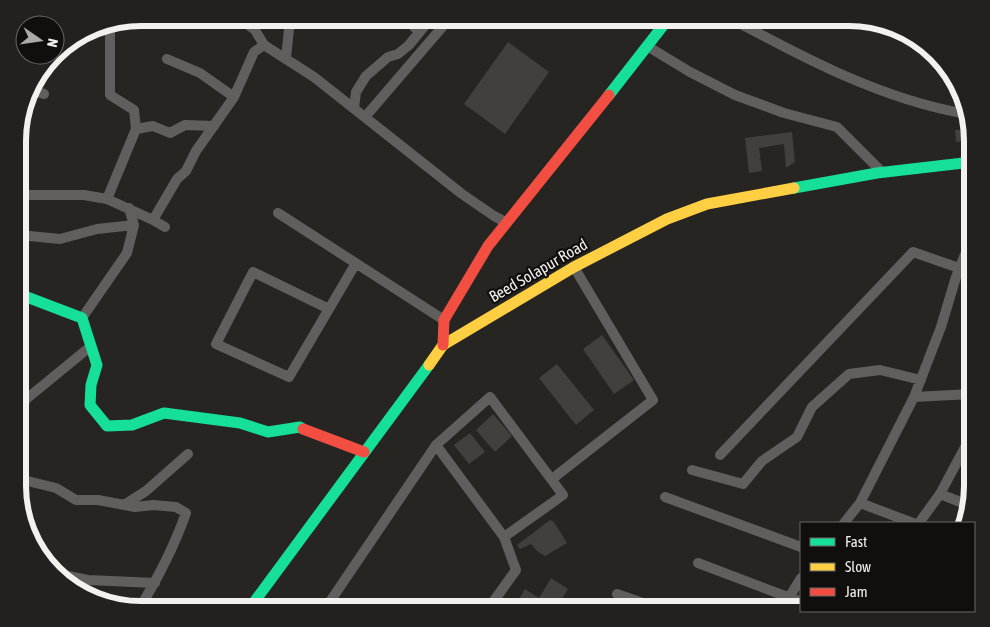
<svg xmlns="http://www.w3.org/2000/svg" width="990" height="627" viewBox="0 0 990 627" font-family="'Asap Condensed',sans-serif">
	<rect width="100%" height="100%" fill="#262522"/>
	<path fill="#41403d" d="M508,42L549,72L505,134L464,104Z
		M971,129L972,141L956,142L955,130Z
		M792,132L795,162L786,168L784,144L759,148L762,171L749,173L745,138Z
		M602,335L634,380L614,394L583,349Z
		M557,364L594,410L576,425L539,378Z
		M493,414L512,436L495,452L476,430Z
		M470,433L485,452L469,464L454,445Z
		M550,520L554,522L567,543L545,556L537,551L531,544L520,549L517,545Z
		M551,578L568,589L556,609H532L518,601L525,589L539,598Z"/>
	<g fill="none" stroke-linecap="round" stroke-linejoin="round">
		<path stroke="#605f5e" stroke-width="10" d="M240,18L255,30L264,45L314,77L462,194L494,216L507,223
			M406,18L419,32
			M730,18C804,58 883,100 967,114
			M110,24V95L134,110L136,129
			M647,46L690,72L735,95L784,113L837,127L882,172
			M286,58L289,29L293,18
			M167,59L200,73L234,97
			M30,89L44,94
			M354,108L356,92L366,76L388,57L398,54L409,45L431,18
			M365,117L450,18
			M19,195H84L107,199L153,220
			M107,199L136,129L153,126L170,133L185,125L214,126
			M278,213L444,320
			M165,227L153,220L177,179L186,171L196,151L234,97L254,52L264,45
			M19,235L60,239L97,229L134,225
			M329,309L253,272L216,344L289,377L356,263
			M82,318L127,253L134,225L129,208
			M490,397L563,495L504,537L436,445Z
			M914,397L972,394
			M19,405L91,346
			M720,455L913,252L959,268
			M692,470L743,484L762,461L797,437L812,407L849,374L880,370L921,380
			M19,479L56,488L76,500H98L135,507L153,505L176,507L186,513C174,547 158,578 139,609
			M552,479L653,400L574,267
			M940,494L968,505
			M665,497L801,547
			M860,503L913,523
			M124,505L146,491L188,454
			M844,523L860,503L914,397L941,327L956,277L972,237
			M919,523L940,494L972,434
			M698,563L801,602
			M58,574L88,580L155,583
			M617,594L660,609
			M325,609L436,445
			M488,609L516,570L504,537
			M782,609L801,578"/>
		<path stroke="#16e098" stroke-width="11" d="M609,95L669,18
			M794,188L877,173L972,162
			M19,294L82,318L97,365L91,385L90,405L107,426L132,425L164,413L240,423L268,432L300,427L303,429
			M249,609L429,365"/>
		<path stroke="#ffcf43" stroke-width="11" d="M429,365L443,345L574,267L667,219L707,204L794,188"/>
		<path stroke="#f24e42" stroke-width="11" d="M443,345L444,320L488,246L609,95
			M303,429L364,452"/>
	</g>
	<g text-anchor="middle" stroke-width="4.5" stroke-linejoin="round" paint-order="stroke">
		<g font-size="16" fill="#f2f1ed" stroke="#100f0d">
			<text transform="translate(538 270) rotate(-30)" y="6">Beed Solapur Road</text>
		</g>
	</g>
	<path d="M0 0H990V627H0ZM141 26H849A115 115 0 0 1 964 141V486A115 115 0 0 1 849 601H141A115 115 0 0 1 26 486V141A115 115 0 0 1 141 26Z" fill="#22211f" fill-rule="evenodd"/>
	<path fill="none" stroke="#f2f1ed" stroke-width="6" d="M141 26H849A115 115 0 0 1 964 141V486A115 115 0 0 1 849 601H141A115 115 0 0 1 26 486V141A115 115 0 0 1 141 26Z"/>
	<rect x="800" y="522" width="175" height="90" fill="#100f0d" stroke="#6a6967"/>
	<rect x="810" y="538" width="25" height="8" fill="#16e098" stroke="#6a6967"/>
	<text x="845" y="547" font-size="15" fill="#f2f1ed">Fast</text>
	<rect x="810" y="563" width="25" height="8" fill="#ffcf43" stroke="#6a6967"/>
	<text x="845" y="572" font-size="15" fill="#f2f1ed">Slow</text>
	<rect x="810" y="588" width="25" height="8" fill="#f24e42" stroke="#6a6967"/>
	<text x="845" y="597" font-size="15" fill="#f2f1ed">Jam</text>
	<g transform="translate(40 40) rotate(103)"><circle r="24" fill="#100f0d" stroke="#6a6967"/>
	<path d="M0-4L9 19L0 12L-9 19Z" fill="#abaaa6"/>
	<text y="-8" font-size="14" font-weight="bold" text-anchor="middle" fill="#f2f1ed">N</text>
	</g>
</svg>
